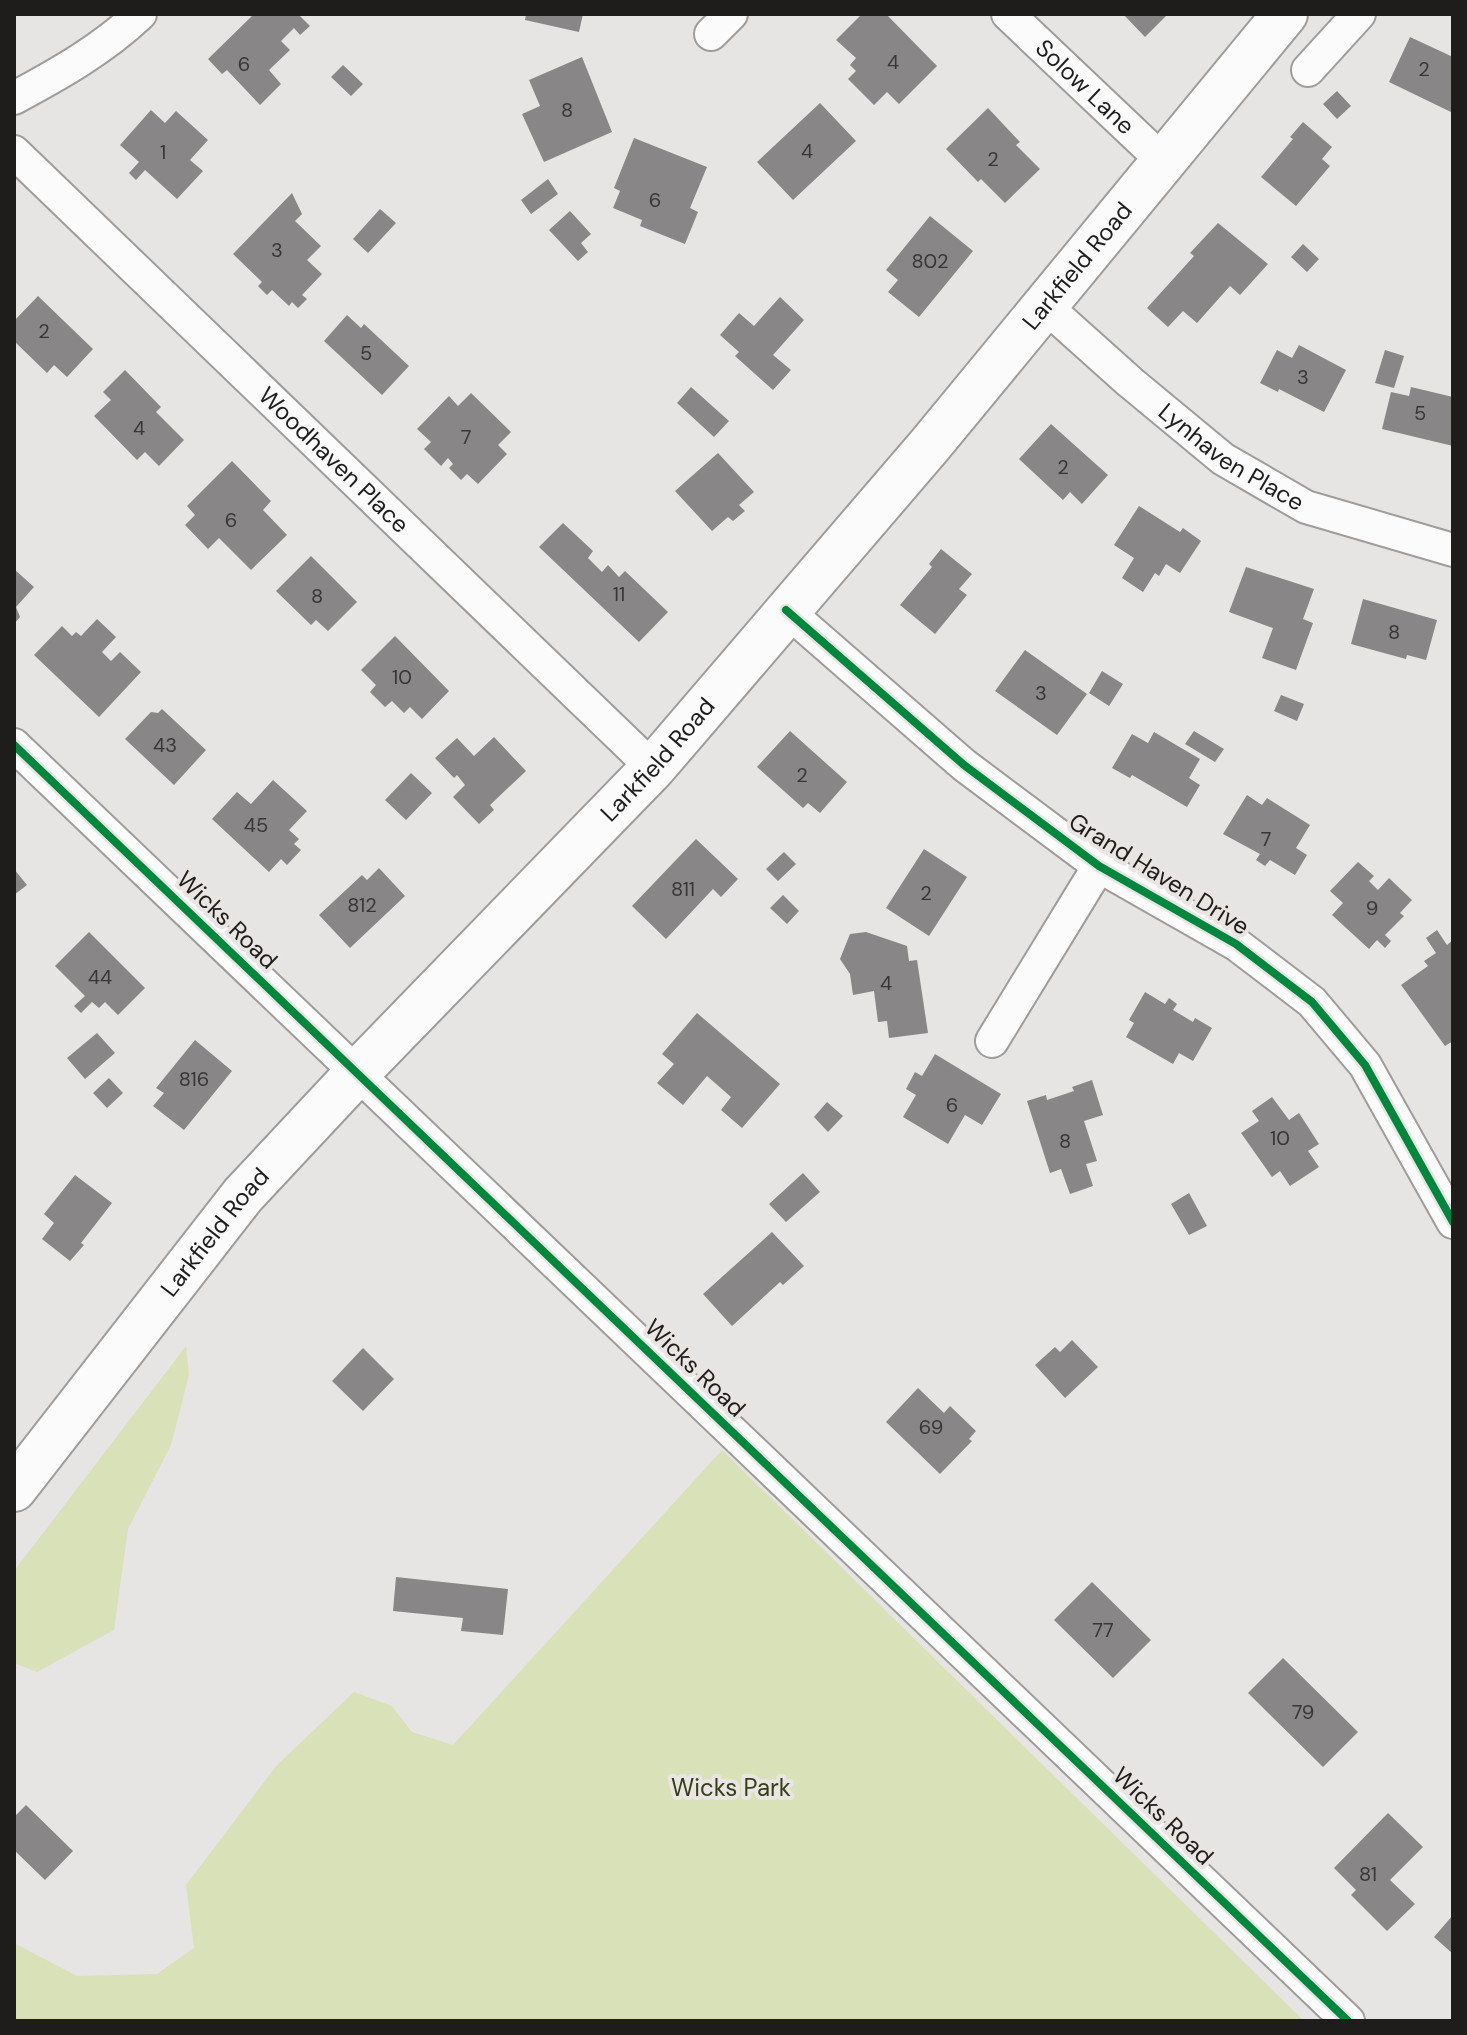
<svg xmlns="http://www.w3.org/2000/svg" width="1467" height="2035" viewBox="0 0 1467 2035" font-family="'DM Sans',sans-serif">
	<rect width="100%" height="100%" fill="#e7e5e3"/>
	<path fill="#d8e1b8" d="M186,1346L189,1375L171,1445L128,1529L114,1630L37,1672L14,1663V1571Z
		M722,1450L1304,2021H14V1943L77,1976L157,1974L194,1948L186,1885L277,1765L354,1692L392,1706L412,1732L453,1745Z"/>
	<path fill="#888686" d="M254,14H298L310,26L300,35L294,28L281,41L290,50L269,70L281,84L260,105L227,70L222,74L208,59Z
		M526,14H583L579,32L525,20Z
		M862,14H886L937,66L899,104L887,92L874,105L848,79L856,71L850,65L856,58L836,40Z
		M1123,14H1168L1145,37Z
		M1410,37L1453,57V113L1389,82Z
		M582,57L612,132L544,162L522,114L540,106L529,80Z
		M343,65L363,84L351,96L331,77Z
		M1337,91L1351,106L1337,119L1323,104Z
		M820,103L856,141L793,200L757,162Z
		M988,108L1020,142L1016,145L1040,169L1005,203L981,179L978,182L946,149Z
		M151,110L165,123L176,111L208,140L190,160L203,171L177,199L145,170L136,180L129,173L139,162L120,145Z
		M1303,122L1332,147L1322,159L1330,166L1296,206L1261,177L1293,139L1290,137Z
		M634,138L707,167L690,208L698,212L685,244L640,226L642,220L613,208L620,191L614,188Z
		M548,179L558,194L531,214L521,200Z
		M292,193L302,214L295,221L321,246L307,260L322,274L302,295L307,299L298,308L292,302L289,306L272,290L267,295L258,286L262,282L233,254Z
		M380,209L396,223L368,253L353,239Z
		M570,211L591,234L581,243L588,252L578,261L549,230Z
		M930,216L973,251L919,317L888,292L898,280L886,270Z
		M1218,223L1268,264L1240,295L1230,286L1197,323L1183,311L1168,327L1147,308L1194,256L1190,253Z
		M1303,244L1319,259L1307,272L1291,257Z
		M38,296L93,349L67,377L54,365L47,373L14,341V321Z
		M780,297L804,320L773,355L791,370L773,390L735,356L739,352L720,335L739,313L754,326Z
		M347,315L361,328L364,324L409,366L382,395L324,341Z
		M1299,345L1346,370L1324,412L1279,389L1278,392L1260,383L1277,350L1292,358Z
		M1385,350L1404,356L1394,388L1375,383Z
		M125,370L161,407L156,412L184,440L159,466L145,452L137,460L94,416L111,400L103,392Z
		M691,387L729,421L714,437L677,403Z
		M1411,387L1453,397V446L1382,429L1391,392L1409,396Z
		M471,393L511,432L498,445L507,454L478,484L467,474L461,480L449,468L453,464L448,458L441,466L424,449L431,442L417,429L449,396L458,406Z
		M1051,424L1108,475L1082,504L1070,492L1063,500L1019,459Z
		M718,453L754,492L739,505L745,511L733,521L728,517L712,531L675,491Z
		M232,461L271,501L263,510L287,535L251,570L219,538L208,549L185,525L195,515L187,506Z
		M1139,506L1180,532L1183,528L1201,541L1180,573L1166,564L1159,576L1155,573L1143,592L1122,578L1134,558L1114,545Z
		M563,523L593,551L588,558L602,572L608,565L619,577L625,571L668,612L639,642L539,547Z
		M941,549L972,574L959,589L967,595L935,634L900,605L932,567L929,564Z
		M311,556L357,602L328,631L316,620L311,625L276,591Z
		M1246,567L1314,589L1303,619L1313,623L1296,670L1262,658L1273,628L1229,612Z
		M14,569L34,587L16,607L20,617L14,624Z
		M1363,599L1437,620L1426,660L1407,655L1406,659L1351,644Z
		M97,619L116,637L102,652L111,661L120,652L141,672L99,717L34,655L62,626L72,636L76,632L81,636Z
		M395,636L449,691L422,719L410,707L404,713L392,701L385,707L370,692L376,685L361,670Z
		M1025,650L1087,694L1057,735L995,691Z
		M1102,671L1123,684L1109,706L1089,693Z
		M1281,695L1304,704L1297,721L1274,711Z
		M162,709L206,750L174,785L125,739L151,712L158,713Z
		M790,731L847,782L820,813L808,803L803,808L757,767Z
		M1194,731L1224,749L1215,762L1185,744Z
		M1154,732L1200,759L1189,778L1200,785L1187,807L1132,775L1130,778L1112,768L1132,734L1148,743Z
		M494,737L526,771L490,805L494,810L479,824L453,797L465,785L457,775L454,778L435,758L457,738L474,756Z
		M411,773L432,793L406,820L385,800Z
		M273,780L307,811L289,830L299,839L294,844L301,850L287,865L281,859L269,872L212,819L237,792L251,804Z
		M1247,795L1262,805L1267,798L1310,825L1296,848L1307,855L1295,875L1270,860L1265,866L1256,860L1260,854L1223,834Z
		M696,839L738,879L721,897L713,889L666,939L632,906Z
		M924,849L967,877L929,936L886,908Z
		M784,852L796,864L778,881L766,869Z
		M1358,862L1374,876L1369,881L1378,890L1389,878L1412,900L1400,913L1404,916L1385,935L1391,941L1385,948L1377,940L1369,949L1332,915L1343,903L1330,891Z
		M379,868L405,896L350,948L319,915L362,875L367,880Z
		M14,869L27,885L14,895Z
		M783,895L799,911L787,924L770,908Z
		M1437,930L1447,945L1453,940V1041L1445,1046L1401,985L1428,966L1424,961L1436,953L1426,938Z
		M89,932L145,988L118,1015L105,1002L99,1008L92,1002L81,1013L74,1006L85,996L55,966Z
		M866,932L907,946L909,961L917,960L928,1033L889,1038L887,1021L878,1022L874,991L853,995L850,974L840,959L850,934Z
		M1145,992L1165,1004L1169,998L1177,1004L1173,1010L1193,1022L1195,1018L1212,1028L1193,1061L1179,1053L1173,1064L1126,1037L1134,1023L1129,1020Z
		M697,1013L780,1084L742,1128L721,1110L731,1097L707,1076L683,1105L657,1083L674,1064L662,1054Z
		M97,1033L115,1053L85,1079L67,1058Z
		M195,1040L232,1071L184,1130L153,1106L164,1093L156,1088Z
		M935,1054L1001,1094L982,1125L965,1115L948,1144L903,1117L916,1095L906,1089L915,1072L922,1076Z
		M109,1078L123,1093L107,1108L93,1093Z
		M1092,1080L1103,1115L1084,1121L1097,1161L1086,1164L1093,1186L1070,1194L1061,1169L1050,1173L1027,1101L1046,1095L1047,1100L1074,1091L1072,1087Z
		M1272,1097L1289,1120L1299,1113L1319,1144L1308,1151L1319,1167L1290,1186L1280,1171L1272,1177L1241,1133L1259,1121L1252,1111Z
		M827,1102L843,1116L828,1132L814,1117Z
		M803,1173L820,1192L786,1222L769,1204Z
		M75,1175L112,1203L81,1243L84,1245L70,1261L42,1239L54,1223L44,1214Z
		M1189,1193L1207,1226L1189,1235L1171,1204Z
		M772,1232L804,1266L783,1285L780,1282L732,1326L703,1294Z
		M1072,1340L1098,1367L1065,1398L1035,1365L1055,1347L1060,1352Z
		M363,1348L394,1379L363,1411L332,1381Z
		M918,1388L944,1413L950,1406L976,1431L969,1439L972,1441L940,1474L886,1422Z
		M396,1577L508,1589L503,1635L461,1631L463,1618L393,1611Z
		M1092,1582L1151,1640L1113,1678L1054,1620Z
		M1283,1658L1358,1732L1323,1767L1248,1693Z
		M26,1805L73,1851L45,1880L14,1850V1817Z
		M1388,1813L1423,1847L1390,1880L1415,1904L1387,1931L1351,1895L1356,1890L1334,1868Z
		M1453,1915V1954L1434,1937Z"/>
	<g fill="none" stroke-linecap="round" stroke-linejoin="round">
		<g stroke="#9e9d9c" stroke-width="36">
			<g id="street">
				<path id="s1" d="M1008,14L1163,161"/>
				<path d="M711,34L731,14"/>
				<path d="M1308,70L1359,14"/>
				<path d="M14,98C59,74 103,49 140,14"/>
				<path id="s2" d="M14,152L653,768"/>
				<path id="s3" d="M1044,305L1130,382L1223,459L1306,507L1453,550"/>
				<path d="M786,610L964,765L1099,866L1236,944L1312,1002L1365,1065L1453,1222"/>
				<path d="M14,745L1348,2021"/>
				<path d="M992,1041L1099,866"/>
			</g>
		</g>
		<g stroke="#9e9d9c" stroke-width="48">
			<g id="secondary">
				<path id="s4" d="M14,1489L243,1195L358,1072L653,768L930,445L1285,14"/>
			</g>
		</g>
		<use href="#street" stroke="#fbfbfb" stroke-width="32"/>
		<use href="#secondary" stroke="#fbfbfb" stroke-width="44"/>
		<g stroke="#e8e5e2" stroke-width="13">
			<path id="cycleway" d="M786,610L964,765L1099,866L1236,944L1312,1002L1365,1065L1453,1222
				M14,745L1348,2021"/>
		</g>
		<use href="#cycleway" stroke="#00873e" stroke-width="8"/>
	</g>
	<g text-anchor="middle" stroke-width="8" stroke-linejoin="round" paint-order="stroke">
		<g font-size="20" fill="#383736">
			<text x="893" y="69">4</text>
			<text x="244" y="71">6</text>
			<text x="1424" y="76">2</text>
			<text x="567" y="117">8</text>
			<text x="807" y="158">4</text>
			<text x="163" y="159">1</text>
			<text x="993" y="166">2</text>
			<text x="655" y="207">6</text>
			<text x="277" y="257">3</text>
			<text x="930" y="268">802</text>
			<text x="44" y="338">2</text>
			<text x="366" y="360">5</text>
			<text x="1303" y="384">3</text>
			<text x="1420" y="420">5</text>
			<text x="139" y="435">4</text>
			<text x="466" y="444">7</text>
			<text x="1063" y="474">2</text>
			<text x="231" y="527">6</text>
			<text x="619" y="601">11</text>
			<text x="317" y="603">8</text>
			<text x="1394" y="639">8</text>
			<text x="402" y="684">10</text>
			<text x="1041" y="700">3</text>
			<text x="165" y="752">43</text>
			<text x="802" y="782">2</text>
			<text x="256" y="832">45</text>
			<text x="1266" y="846">7</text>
			<text x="683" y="896">811</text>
			<text x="926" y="900">2</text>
			<text x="362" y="912">812</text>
			<text x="1372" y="915">9</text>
			<text x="100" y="984">44</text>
			<text x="886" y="990">4</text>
			<text x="194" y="1086">816</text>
			<text x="952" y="1112">6</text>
			<text x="1280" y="1145">10</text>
			<text x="1065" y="1148">8</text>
			<text x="931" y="1434">69</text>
			<text x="1103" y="1637">77</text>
			<text x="1303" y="1719">79</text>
			<text x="1368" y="1881">81</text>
		</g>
		<g font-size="24" fill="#1e1d1c" stroke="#e8e5e2">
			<text dy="8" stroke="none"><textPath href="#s1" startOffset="106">Solow Lane</textPath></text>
			<text dy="8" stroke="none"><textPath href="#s4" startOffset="1622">Larkfield Road</textPath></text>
			<text dy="8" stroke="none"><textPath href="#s3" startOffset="242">Lynhaven Place</textPath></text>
			<text dy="8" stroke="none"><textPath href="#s2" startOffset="444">Woodhaven Place</textPath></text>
			<text dy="8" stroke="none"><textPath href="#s4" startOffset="974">Larkfield Road</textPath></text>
			<text transform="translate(1159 874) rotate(32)" y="8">Grand Haven Drive</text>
			<text transform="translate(227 920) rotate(44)" y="8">Wicks Road</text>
			<text dy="8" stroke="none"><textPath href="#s4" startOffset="326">Larkfield Road</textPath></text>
			<text transform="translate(695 1368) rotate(44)" y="8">Wicks Road</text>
			<text transform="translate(1163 1816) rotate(44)" y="8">Wicks Road</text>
		</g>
		<g font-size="24" fill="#353e14" stroke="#e8e5e2">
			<text x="731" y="1796">Wicks Park</text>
		</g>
	</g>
	<rect width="1467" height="2035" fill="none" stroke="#1e1d1c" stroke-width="32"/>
</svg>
